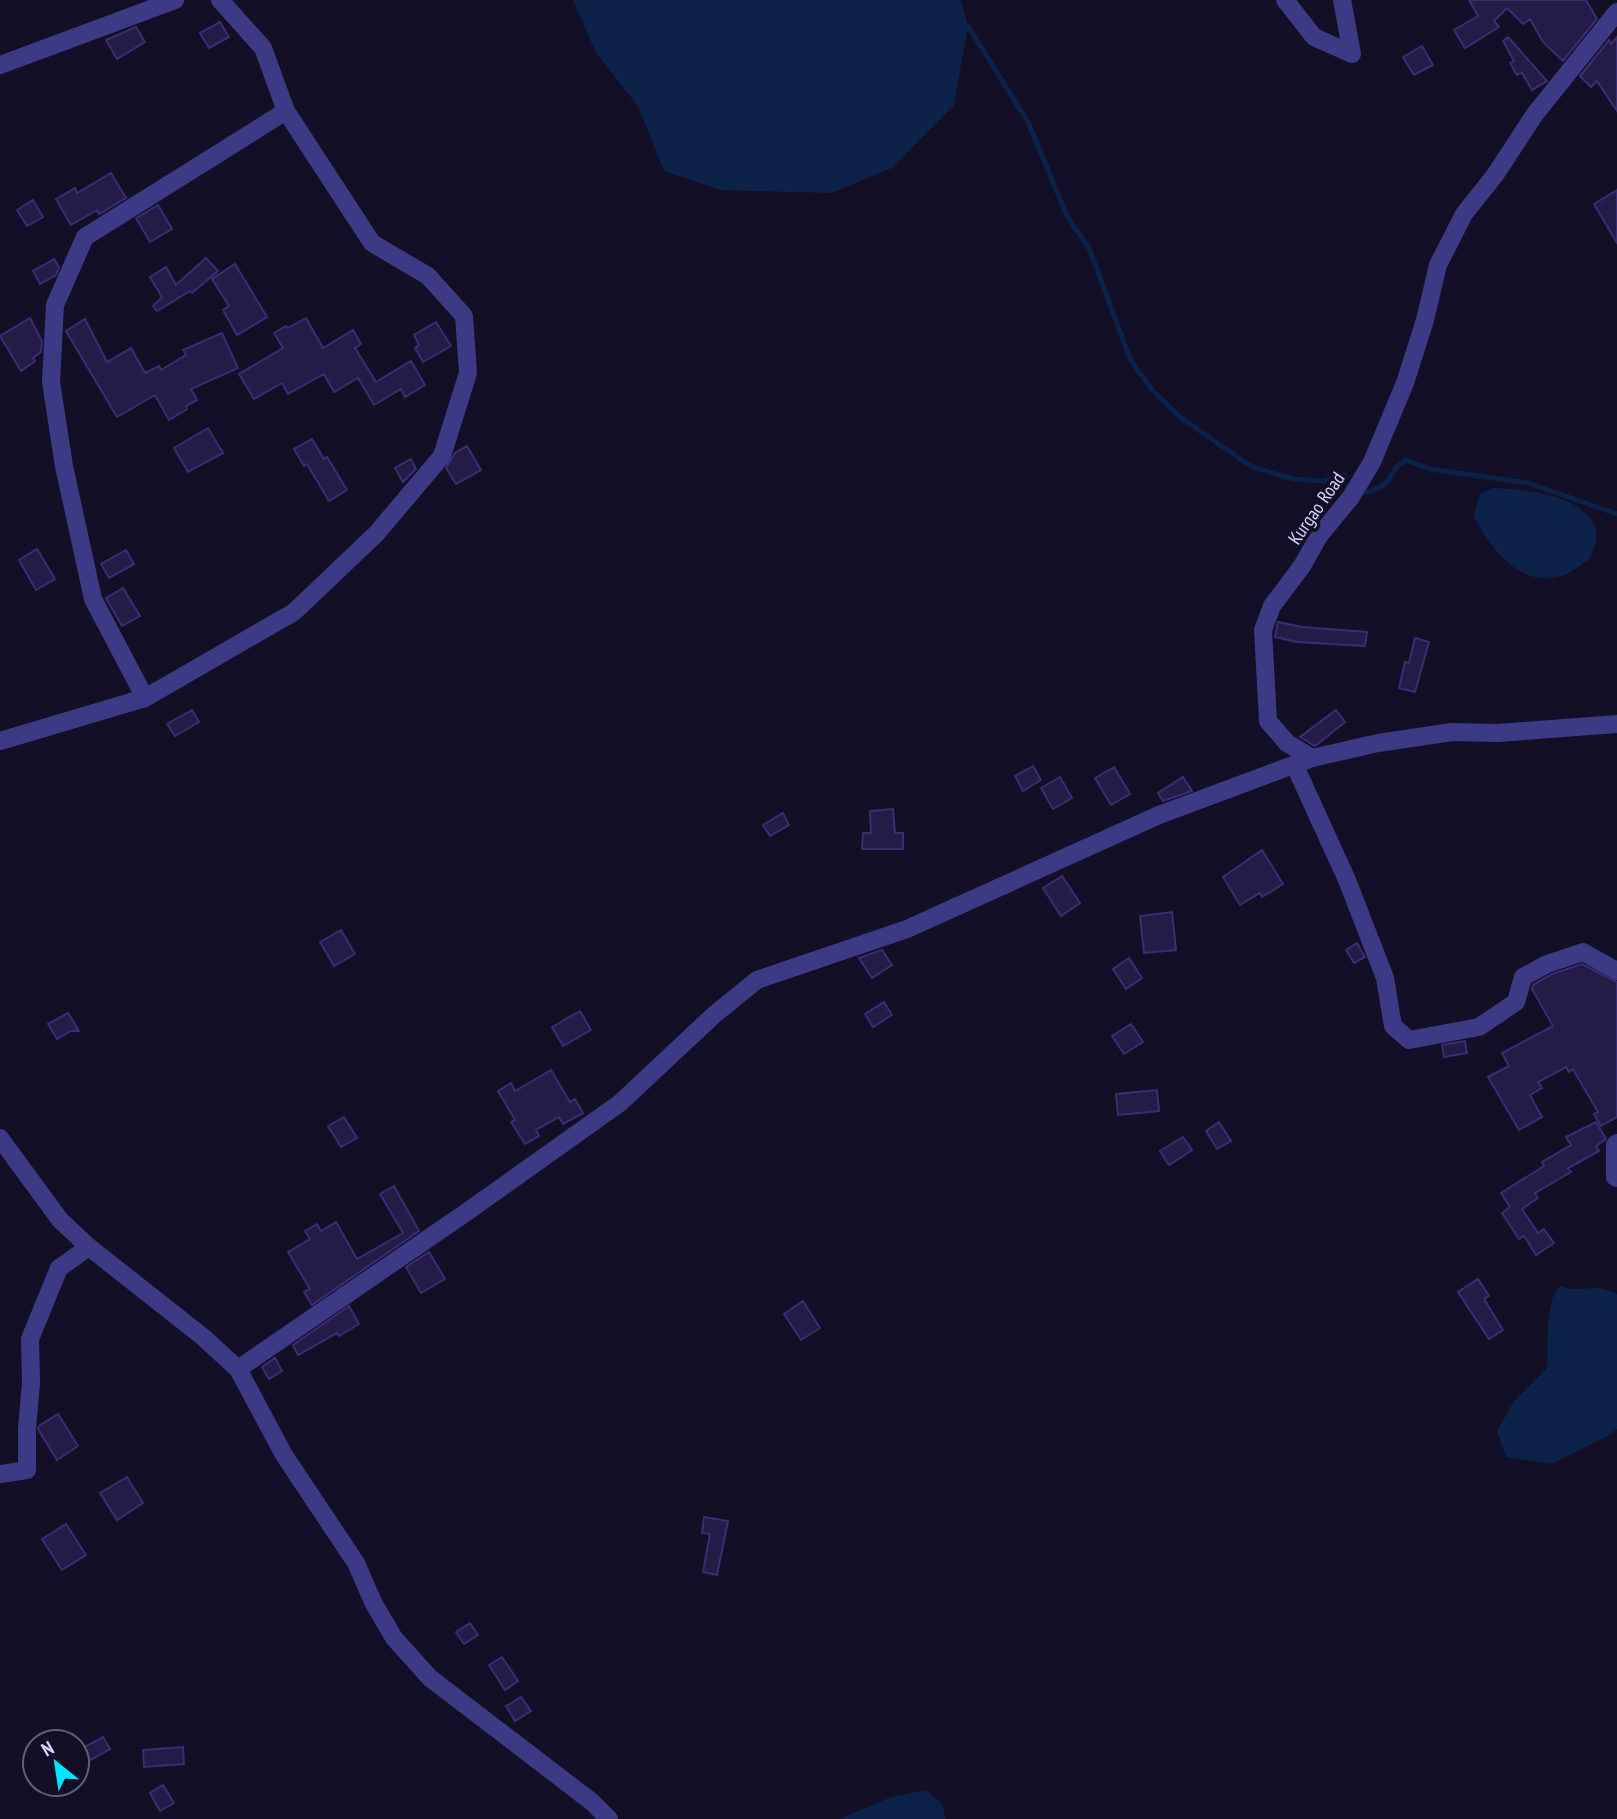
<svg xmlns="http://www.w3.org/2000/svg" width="1617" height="1819" viewBox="0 0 1617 1819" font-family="'PT Sans Narrow',sans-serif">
	<rect width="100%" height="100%" fill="#130f26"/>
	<path fill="#0c2248" d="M573,0H961L968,26L954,105L892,168L831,193L720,190L664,171L639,108L595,51Z
		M1493,488C1522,489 1585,494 1595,528C1599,539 1593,550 1589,560C1580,564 1571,574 1561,576C1520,588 1491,549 1474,517L1479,495Z
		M1560,1286L1569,1289L1600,1288L1617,1294V1429L1610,1435L1551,1464L1506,1457L1497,1431L1514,1401L1547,1368C1548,1349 1545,1297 1560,1286Z
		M926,1790L942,1804L946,1819H839L891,1797Z"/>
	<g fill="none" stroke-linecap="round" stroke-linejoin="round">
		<path stroke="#0c2248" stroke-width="5" d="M968,26L1028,122L1068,218L1089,248L1131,361L1154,392L1180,417L1252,467L1293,479L1323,481L1345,475
			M1367,492C1397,484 1387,470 1406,460L1430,469L1528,483L1617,514"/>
	</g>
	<path fill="#241b47" stroke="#3b2d73" stroke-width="2" d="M1469,0H1586L1597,19L1563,61L1543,42L1530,19L1523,24L1507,8L1494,21L1499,27L1465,48L1454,30L1478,16Z
		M220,22L229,37L209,48L200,33Z
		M136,27L145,42L117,59L106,40Z
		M1508,37L1547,81L1532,90L1522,73L1517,75L1510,63L1514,61L1503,41Z
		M1617,37V111L1597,81L1591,87L1580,76L1609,40L1611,44Z
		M1422,46L1433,65L1414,75L1403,57Z
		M111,173L126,198L99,214L97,210L71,225L56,199L75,188L77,193Z
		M1617,190V243L1594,204Z
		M33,200L43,217L27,226L17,210Z
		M158,205L172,229L150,242L136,218Z
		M206,258L218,271L192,293L190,291L157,311L153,306L162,297L150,277L166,267L176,285Z
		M54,259L59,267L56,275L40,284L33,271Z
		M235,264L267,317L237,335L223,310L229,306L212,279Z
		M30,318L42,341L41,352L33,358L35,361L21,371L0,336Z
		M306,318L323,348L353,330L361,344L355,348L376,382L411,361L425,385L405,397L401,389L374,405L358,378L334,392L324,374L288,394L282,383L254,399L239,374L283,348L274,333L286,326L288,328Z
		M85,319L107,362L131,348L145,373L159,366L161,370L186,355L183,350L222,333L238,368L191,389L197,400L186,406L187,409L169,420L155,395L117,417L66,331Z
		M436,322L451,346L423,362L415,348L419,345L414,335Z
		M208,428L223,453L188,472L174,448Z
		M312,439L324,459L327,457L347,490L329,501L307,464L304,466L294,449Z
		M467,446L481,470L456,484L446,468L455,453Z
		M411,459L416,469L403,482L395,468Z
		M37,549L55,579L36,590L19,560Z
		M126,550L134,564L109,578L101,564Z
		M123,588L140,616L122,626L106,598Z
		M1278,622L1302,627L1367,632L1365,646L1297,642L1275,637Z
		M1415,638L1429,642L1415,692L1399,688L1405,662L1409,663Z
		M192,710L199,722L175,736L167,724Z
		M1336,710L1345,722L1315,746L1300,737Z
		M1033,766L1041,780L1023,791L1015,776Z
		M1114,767L1130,794L1111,805L1095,778Z
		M1060,777L1072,798L1053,809L1041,788Z
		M1183,777L1192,791L1163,801L1158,793Z
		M893,809L895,833H903V849H862L863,833H871L870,811Z
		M783,813L789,825L770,836L763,825Z
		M1262,850L1283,884L1262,897L1260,893L1240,905L1223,877Z
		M1062,876L1080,903L1061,916L1043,888Z
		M1172,912L1176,950L1144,953L1140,916Z
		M341,930L355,954L334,966L320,942Z
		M1357,943L1365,957L1354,963L1346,950Z
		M882,950L892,965L872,978L859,958Z
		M1129,958L1142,978L1126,989L1113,969Z
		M1582,964L1617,982V1117L1601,1126L1594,1114L1598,1112L1581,1083L1573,1069L1569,1072L1566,1067L1538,1082L1542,1088L1530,1095L1542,1117L1519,1130L1488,1077L1509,1066L1502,1053L1553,1026L1532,989L1533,985L1552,974Z
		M884,1002L892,1015L873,1027L865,1014Z
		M580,1011L591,1030L563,1046L552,1027Z
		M68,1013L79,1031H71L57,1039L48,1024Z
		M1131,1024L1143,1042L1124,1054L1112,1036Z
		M1465,1041L1467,1053L1444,1057L1442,1045Z
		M551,1070L570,1102L575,1099L583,1113L563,1124L559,1117L536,1130L539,1136L525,1144L511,1122L515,1120L498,1091L511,1083L515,1091Z
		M1157,1090L1159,1111L1118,1115L1116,1094Z
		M344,1117L357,1138L341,1147L328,1126Z
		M1219,1122L1231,1141L1217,1149L1206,1131Z
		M1596,1122L1606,1139L1596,1146L1599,1151L1568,1168L1571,1172L1535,1193L1538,1198L1522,1209L1538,1233L1544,1229L1554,1243L1536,1255L1524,1236L1519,1239L1502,1213L1510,1207L1501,1193L1544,1166L1542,1162L1571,1145L1566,1137Z
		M1183,1137L1192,1150L1169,1165L1160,1151Z
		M394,1186L419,1231L312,1305L304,1292L310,1289L288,1252L310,1239L305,1231L317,1224L321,1231L336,1222L357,1259L403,1233L380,1194Z
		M429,1252L445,1279L421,1293L406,1267Z
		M1478,1279L1489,1296L1484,1299L1503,1330L1489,1339L1458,1292Z
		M803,1301L820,1328L801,1340L784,1314Z
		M349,1306L359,1324L339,1336L337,1333L298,1355L293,1345Z
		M275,1358L282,1371L269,1379L262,1367Z
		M58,1414L78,1446L57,1460L38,1429L39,1426Z
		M127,1477L143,1503L117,1520L100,1493Z
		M704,1517L728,1521L717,1575L703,1572L710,1534L702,1533Z
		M66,1524L86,1555L62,1570L42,1539Z
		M470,1623L478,1635L464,1644L456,1632Z
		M502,1657L518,1681L505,1690L489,1665Z
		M521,1697L531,1711L515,1721L506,1706Z
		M103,1737L110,1749L83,1764L77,1751Z
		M183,1747L184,1764L144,1767L143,1750Z
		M163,1785L174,1803L160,1811L150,1793Z"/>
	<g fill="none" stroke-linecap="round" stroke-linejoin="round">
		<path stroke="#3d3a85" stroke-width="18" d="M1285,0L1314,37L1352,54L1342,0
			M0,65L175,0
			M145,698L93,599L64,466L51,382L55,305L85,237L286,111
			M0,741L145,698L294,612L376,534L442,456L468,373L464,316L428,276L372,243L286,111L263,48L220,0
			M1295,766L1347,880L1385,978L1393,1026L1409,1040L1479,1027L1516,1002L1523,977L1547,964L1583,952L1617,971
			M1617,1143L1615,1145V1177L1617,1178
			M238,1369L461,1216L620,1103L715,1014L757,980L907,929L1159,815L1312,758
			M0,1474L27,1470V1429L31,1383L30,1339L59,1268L89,1247"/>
		<path stroke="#3d3a85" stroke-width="18" d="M1617,12L1535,114L1495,175L1464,214L1438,265L1425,320L1405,383L1372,462L1351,497L1319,536L1302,566L1272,606L1263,630L1268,721L1287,743L1312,758L1378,743L1452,732L1498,733L1617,724
			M0,1138L60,1220L89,1247L203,1337L238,1369L284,1455L356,1563L374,1604L394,1638L430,1678L592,1802L609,1819"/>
	</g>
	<g text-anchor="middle" stroke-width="7" stroke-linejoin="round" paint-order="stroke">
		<g font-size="19" fill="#d9d4ff" stroke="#130f26">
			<text transform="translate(1316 508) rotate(-55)" y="7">Kurgao Road</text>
		</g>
	</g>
	<g transform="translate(56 1763) rotate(330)"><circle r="33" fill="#130f26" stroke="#625e7d" stroke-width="2"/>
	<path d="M0-5L12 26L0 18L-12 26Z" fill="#00e5ff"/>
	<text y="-10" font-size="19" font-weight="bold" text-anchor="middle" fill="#d9d4ff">N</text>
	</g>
</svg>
